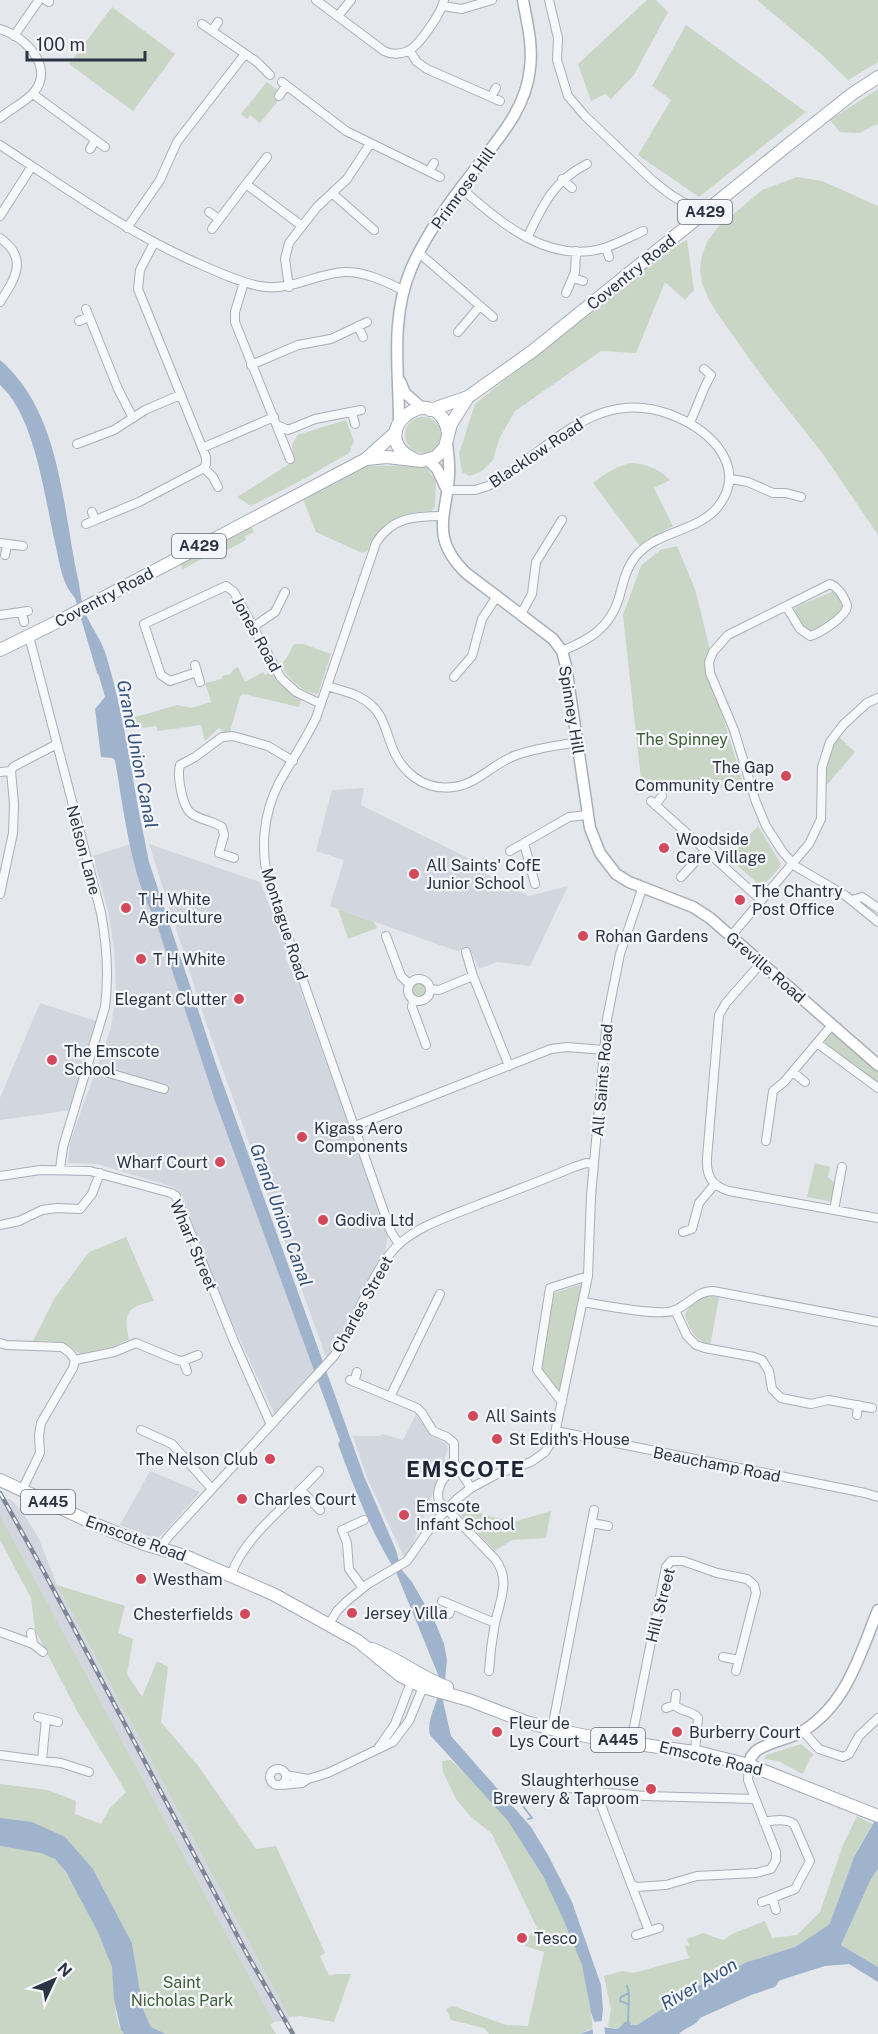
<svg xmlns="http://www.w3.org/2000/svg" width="878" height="2034" viewBox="0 0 878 2034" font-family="'Public Sans',sans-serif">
	<rect width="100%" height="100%" fill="#e4e7ec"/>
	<path fill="#d2d6de" d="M364,788L361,805L468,858L466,864L529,896L568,886L530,966L497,962L479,969L472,953L467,948L457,951L330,906L344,860L316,851L332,790Z
		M131,844L143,892L154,916L215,1101L315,1372L275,1415L220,1297L182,1195L173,1187L98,1164L68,1163L70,1142L111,1028L116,989L114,948L108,910L93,856Z
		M149,844L260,882L288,952L285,958L289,967L294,972L388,1236L385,1251L344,1336L326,1357L207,1026Z
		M40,1003L99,1022L72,1110L0,1120V1098Z
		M416,1414L431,1436L446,1444L448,1449L444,1459L446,1460L409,1553L404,1557L367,1478L353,1436H380L382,1434L403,1440Z
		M150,1471L200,1492L172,1524L157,1539L120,1525Z
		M0,1496L11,1500L22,1511L39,1539L57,1585L289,2017V2021L274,2022L0,1515Z"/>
	<path fill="#c9d6c5" d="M647,0H656L668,12L634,75L611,99L605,94L591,101L578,64Z
		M757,0H878V62L848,80L820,53Z
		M112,7L175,54L133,111L69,64Z
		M686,25L806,112L699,197L638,155L671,100L652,86Z
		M267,82L279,91L281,97L260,123L250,115L247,119L241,114Z
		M878,89V124L859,133L840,132L830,120Z
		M797,177L822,181L878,206V535L826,458L764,379L717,313L708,298L702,283L700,270L702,255L707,242L717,228L762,190Z
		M687,240L694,290L685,300L665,282L636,353L601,351L515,411L499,439L493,460L482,471L470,476L462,472L459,454L475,404L665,251Z
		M405 435a18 18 0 1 1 36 0a18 18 0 1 1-36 0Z
		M346,420L354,441L349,453L304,479L251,506L237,497L294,461L292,446L297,435Z
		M631,463C647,464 659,469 670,480L654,488L673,526L646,540L640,546L593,483C605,474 616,466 631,463Z
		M424,465L436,481L435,507L431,511C398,512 381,521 367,551L362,553L316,532L301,494L335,484L363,466Z
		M248,521L254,532L245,536L246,540L218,555L215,552L183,569L177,558Z
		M677,546L695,589L710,650L708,666L709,677L722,714L745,790L641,780L623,615L641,566L660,550Z
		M834,591L837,594L843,606L842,611L814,633H807L794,610L796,607Z
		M294,644H303L331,654L318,694C301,692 289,679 281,665L287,657Z
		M238,667L245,682L263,672L265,675L270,672L285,687L301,700L299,707L243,694L240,696L230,732L225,733L219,728L205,741L201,725L158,731L156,726L127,730L125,720L177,705L192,708L211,702L205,683L222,679V676L230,674L234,669Z
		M838,736L855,752L827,785C822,770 829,749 838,736Z
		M758,826L781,864L780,867L758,891L751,887L756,882L729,858Z
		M338,909L374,922L377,928L348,939Z
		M411 990a8 8 0 1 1 16 0a8 8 0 1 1-16 0Z
		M829,1033L835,1034L878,1071V1083L825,1045L824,1039Z
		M815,1163L830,1167L828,1177L835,1183L833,1202L807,1197Z
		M126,1237L154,1301C127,1307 123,1312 129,1339L113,1347L80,1354C66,1341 52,1341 33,1341L54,1299L89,1252Z
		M582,1284L560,1394L541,1371L554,1293Z
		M710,1295L719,1298L710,1346C695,1339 689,1330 685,1314C690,1305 699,1297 710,1295Z
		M469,1502L483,1515L513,1522L551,1511L546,1538L512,1540L495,1551L462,1517L460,1511Z
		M0,1515L274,2022L270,2025L276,2034H166L151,2027L143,2009L132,1943L93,1869L0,1819V1784L48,1790L76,1801L75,1814L101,1824L110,1808L126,1792L77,1711L35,1630L31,1598L0,1540Z
		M57,1585L125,1606L118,1633L133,1639L127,1674L142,1697L157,1661L168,1667L161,1722L199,1767L256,1849L276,1846L325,1953L320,1956L329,1976L335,1974H351L334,2022L301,2016L289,2017Z
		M801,1744L814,1755L810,1758L803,1774L778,1761L764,1759L766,1755Z
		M451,1760C471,1780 491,1799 508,1821C537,1859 575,1932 586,1978C589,1995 591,2012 593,2028L580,2034H489L484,2028L451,2020L446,2009L453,2006L506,2025L528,2026L544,1952L525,1946L526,1939L537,1928L492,1834L471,1817L456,1799L443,1772L442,1761Z
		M857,1816L874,1825L871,1826L854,1857L830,1923L827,1926L795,1947L747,1962L700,1985L637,2025L618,2029L608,2027L611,2010L604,1976L623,1971L633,1973L689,1958L685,1947L689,1945L687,1939L703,1933L723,1940L734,1933L765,1921L772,1938L797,1935L820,1912L843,1845Z
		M0,1846C17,1849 38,1849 53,1858C70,1869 107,1946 112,1967C117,1986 111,2018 124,2034H0Z
		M878,1869V1967L841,1945L871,1879Z"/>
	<path fill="#9fb4cc" d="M0,360C62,413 62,509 79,584C81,596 82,608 88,619C94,631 101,640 105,652C121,703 129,755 138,807L149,862L217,1067L364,1476L396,1550L401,1569L412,1582L436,1624L444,1644L447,1660L443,1701L451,1736L531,1827L548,1855L572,1902L601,1985L603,2009L601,2027L618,2029L625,2022L629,2021L631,2025H637L700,1985L747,1962L795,1947L827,1926L830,1923L854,1857L878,1815V1869L871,1879L841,1945L878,1967V1982L849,1964L825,1966L787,1978L779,1981L775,1987L751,1995L700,2018C696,2026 685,2027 679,2034H580L596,2028L591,2012L582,1965L564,1921L543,1876L508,1821L430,1735C425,1716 444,1697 439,1677L396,1572C371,1532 354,1488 338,1444L340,1441L215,1101L154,916C131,877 123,805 115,760L112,758L101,757L95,709L105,697L99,676L97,673L75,598C62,584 60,565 56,547C45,502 36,417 0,385Z
		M0,1818L32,1822L65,1837L93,1869L132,1943L143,2009L151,2027L166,2034H124L121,2030L114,2000L112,1967L98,1932L66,1872L55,1859L41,1853L0,1846Z"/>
	<path fill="#e4e7ec" d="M604,2021L605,2034H593L592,2022Z"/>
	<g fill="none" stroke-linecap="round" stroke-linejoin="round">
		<path stroke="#9fb4cc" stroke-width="2" d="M523,1806L532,1818L528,1819
			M627,1986L629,1993L628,2022
			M628,2004L620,2001L621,1997L629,1993"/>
		<g stroke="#a9aeb7" stroke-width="10">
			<path id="street" d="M46,0L49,2
				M316,0L384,51C392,55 399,55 408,51C419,46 442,12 444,0
				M549,0L558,38L557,60L568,96L585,116L653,181L671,195L703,214
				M443,6L462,9L492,0
				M338,16L351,0
				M202,24L257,62L270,75
				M0,29C25,36 55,67 34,92C25,103 10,109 0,118
				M212,31L218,22
				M14,36L39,0
				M409,50L417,62L427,69L500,101
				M282,82L346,131L440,177
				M33,94L105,147
				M279,96L286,86
				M491,97L496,88
				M0,145C66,188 130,235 204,266C222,274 240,282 259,286C290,292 314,274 344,272C365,271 386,282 405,291
				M90,149L95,141
				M267,157L246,184L302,226
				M429,171L434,163
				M562,179L572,188
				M461,188C500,222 548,265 604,248C617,244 630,237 643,231
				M332,193L374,230
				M209,212L219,219
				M0,216L32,166
				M127,228L160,180L177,142L245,54
				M212,229L246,184
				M0,238C29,258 15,279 0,302
				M527,238C543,205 553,181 587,164
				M154,243L140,270L138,289L206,457V464L204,468
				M606,248L609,257
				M419,253L493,317
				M573,278L583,281
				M244,282L235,312V322L290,459
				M289,287L285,259L289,243L317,207L347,179L370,144
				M566,293L575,272L576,251
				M86,309L118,389L133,418
				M79,321L89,317
				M358,326L363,337
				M458,332L479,307
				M251,365L298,345L331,339L367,322
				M352,413L355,424
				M690,422C698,406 702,390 711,375L704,369
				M277,425L288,430L315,419L361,410
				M77,444L114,430L145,410L180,395
				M202,448L274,417
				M204,468L213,477L218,487
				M731,479L748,482L773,493H786L801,497
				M447,490H475L488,486C546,454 594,386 669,414C688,421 704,430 717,446C732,465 734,484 720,504C701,532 657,530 636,556C626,568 623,583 619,598C610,628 589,640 562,651
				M92,512L95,520
				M86,524L139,502L204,468
				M0,543L23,546
				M5,555L7,545
				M786,606L800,629L810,636C819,634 847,616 847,606C847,602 843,597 841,593C837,589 836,586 830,584L728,635L713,652L709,662L710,673L734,730L756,802L766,826L782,851L795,866L846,896L878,922
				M22,612L24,622
				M521,614L532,594L536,562L562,520
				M0,615L28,611
				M253,627L275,612L285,592
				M29,636L101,913C107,945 109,975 105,1007L63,1147L60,1169
				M195,665L200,682
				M197,672L170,681L161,675L144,624L226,586L234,592L281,678L296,692L321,704
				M454,677L472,656L482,619L497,596
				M327,686C343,691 361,694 373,707C383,716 386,731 391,744C400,771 423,791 453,787C476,785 493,764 514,756C534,748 557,746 578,742
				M0,772L11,771
				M651,801L761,900
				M655,805L662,796
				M524,843L535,884
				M510,851L569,817L588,815
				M234,858L219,853L224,835L222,827C213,821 201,820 192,814C182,808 177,775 180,765L195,757L222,737L233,736L268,746L293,761
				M681,877L705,851
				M0,894L13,833L14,804L11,771L13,767L57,744
				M852,900L862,897L878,908
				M386,936L401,976L409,984
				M731,936L809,844L821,819L822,767L830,742L843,725L867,703L878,698
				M466,952L473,976L509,1066
				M761,963L726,1003L719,1015L707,1158C706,1176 712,1186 729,1191L878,1218
				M408 990a11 11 0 1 1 22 0a11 11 0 1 1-22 0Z
				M430,989L439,990L473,976
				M413,1000L412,1007L426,1045
				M817,1043L878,1088
				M88,1067L164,1089
				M793,1072L805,1082
				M355,1126L551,1049L567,1047L604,1050
				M766,1141L773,1091L784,1082L832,1025
				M0,1176L40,1170L90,1171L171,1193L176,1196L233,1339L271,1425
				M834,1210L842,1167
				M0,1225L19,1221L42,1210L57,1208L80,1209L92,1194L100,1173
				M683,1232L692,1229L699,1203L714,1185
				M399,1244L391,1232L269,883C260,850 263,814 279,783C291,761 305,741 316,718L376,543C392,517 415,516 442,516
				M583,1302C601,1305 657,1316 672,1311C688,1307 695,1291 713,1291L878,1322
				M675,1310L687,1336L696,1345L705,1348L754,1357L762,1360L769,1371L772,1389L781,1398L811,1404L828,1400L872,1408
				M0,1343L6,1345L62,1347L70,1353L75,1360L73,1368L41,1423L39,1435L40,1453L22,1490
				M75,1360L114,1352L136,1343L177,1360L183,1361L198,1355
				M183,1361L187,1371
				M350,1380L417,1408L422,1413L433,1431L447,1437L454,1443V1462L471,1488
				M354,1382L357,1372
				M390,1397L440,1294
				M562,1402L537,1370L550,1288L588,1276
				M857,1415L858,1405
				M141,1430L172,1444L212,1489
				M556,1431L865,1493L878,1497
				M456,1466C445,1475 435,1487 439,1501L495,1559C511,1579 500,1601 495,1623C492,1639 490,1655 489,1671
				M301,1490L320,1510
				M592,1523L608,1526
				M159,1549L169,1536L334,1356C356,1325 365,1286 389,1255C410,1227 449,1217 480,1204C511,1192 543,1180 574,1167L586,1163L594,1164
				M231,1575C244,1536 291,1502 319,1471
				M363,1588L349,1569L347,1543L342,1530L364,1520
				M442,1601L495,1623
				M449,1614L452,1605
				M329,1624L337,1611L347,1601L368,1584L407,1561L433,1524L457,1499L471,1488L497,1474L531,1462L545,1452L554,1438L588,1276L591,1196L607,1019L620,954L642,889
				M0,1632L33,1644
				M31,1633L33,1644L43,1652
				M723,1657L739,1660
				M676,1694L675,1705C682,1713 692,1710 698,1718L695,1752
				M666,1708L675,1705
				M38,1717L58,1722
				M552,1729L594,1510
				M803,1731L819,1749L843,1757L849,1754L859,1736L878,1718
				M631,1742L666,1567L671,1561H683L717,1573L747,1579L754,1585L756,1593L736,1671
				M379,1747L395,1724L411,1682L415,1681
				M0,1755L61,1763L89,1772
				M42,1760L46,1719
				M270 1777a8 8 0 1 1 16 0a8 8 0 1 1-16 0Z
				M286,1775L308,1779
				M282,1785L302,1783L308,1779L328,1773L393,1742L409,1721L423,1687L420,1683
				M563,1787L596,1792L645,1796L755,1799
				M596,1792L649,1931
				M631,1884L636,1887L666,1885L697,1876L756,1873L771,1869L776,1860V1852L748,1780L749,1765
				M772,1898L776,1910
				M762,1902L795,1889L810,1861L794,1824C786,1818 774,1820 764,1822
				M636,1935L659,1928"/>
		</g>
		<g stroke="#a9aeb7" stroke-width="13">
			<path id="secondary" d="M400,381L405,393L422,408
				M399,422C399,369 390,319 411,269C425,236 447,205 469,177C494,143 526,112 530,68C533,45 527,22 523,0
				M447,443C448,453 450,465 449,476C446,517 430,538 466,573L553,639L562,651L566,666L590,828L600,853L616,874L629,882L693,907L710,918L878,1065
				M428,460L437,469L447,490
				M749,1765L751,1757L756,1751C770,1741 788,1740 803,1731C847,1704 860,1654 878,1610"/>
		</g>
		<g stroke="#a3abb8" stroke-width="14">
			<path id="primary" d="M430,410L468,397
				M366,459L387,457L422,461L436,457L445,447L451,424L468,397L534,350L794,140L852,94L878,77
				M414,459C361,434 436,375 448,432
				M0,650L67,617L366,459L396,432
				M0,1480L97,1525L144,1544L185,1556L273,1594L358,1641L401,1676L423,1687L469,1700L526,1722L552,1729L596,1738L701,1753L749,1765L878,1816
				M372,1649C399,1659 421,1678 447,1687"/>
		</g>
		<use href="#street" stroke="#f7f8fa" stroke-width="8"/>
		<use href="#secondary" stroke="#fff" stroke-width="10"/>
		<use href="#primary" stroke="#fff" stroke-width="12"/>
		<g stroke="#7d8696" stroke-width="4.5">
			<path id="rail" d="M0,1493L43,1570L247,1954L293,2034"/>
		</g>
		<use href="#rail" stroke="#f4f6f9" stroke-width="2" stroke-dasharray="7" stroke-linecap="butt"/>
	</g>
	<g fill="#d1495b" stroke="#f4f6f9" stroke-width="2">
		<circle cx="786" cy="776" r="6"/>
		<circle cx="664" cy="848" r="6"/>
		<circle cx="414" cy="874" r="6"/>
		<circle cx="740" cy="900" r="6"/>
		<circle cx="126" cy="908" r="6"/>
		<circle cx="583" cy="936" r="6"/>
		<circle cx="141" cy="959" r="6"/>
		<circle cx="239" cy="999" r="6"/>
		<circle cx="52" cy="1060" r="6"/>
		<circle cx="302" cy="1137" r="6"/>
		<circle cx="220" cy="1162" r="6"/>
		<circle cx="323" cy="1220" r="6"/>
		<circle cx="473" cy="1416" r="6"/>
		<circle cx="497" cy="1439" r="6"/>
		<circle cx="270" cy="1459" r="6"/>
		<circle cx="242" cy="1499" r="6"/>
		<circle cx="404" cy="1515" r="6"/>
		<circle cx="141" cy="1579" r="6"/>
		<circle cx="352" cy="1613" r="6"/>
		<circle cx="245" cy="1614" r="6"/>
		<circle cx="497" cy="1732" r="6"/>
		<circle cx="677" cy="1732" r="6"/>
		<circle cx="651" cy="1789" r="6"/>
		<circle cx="522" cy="1938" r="6"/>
	</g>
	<g text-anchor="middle" stroke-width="4.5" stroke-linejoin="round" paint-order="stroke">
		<g fill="#f4f6f9" stroke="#676e7b" stroke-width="1.5">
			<rect x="678" y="200" width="54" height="24" rx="4.5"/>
			<rect x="172" y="534" width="54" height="24" rx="4.5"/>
			<rect x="21" y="1490" width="54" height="24" rx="4.5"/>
			<rect x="591" y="1728" width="54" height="24" rx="4.5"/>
		</g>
		<g font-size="15" font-weight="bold" fill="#2b3445">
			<text x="705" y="217">A429</text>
			<text x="199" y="551">A429</text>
			<text x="48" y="1507">A445</text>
			<text x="618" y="1745">A445</text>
		</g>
		<g font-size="16" fill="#2b3445" stroke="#f4f6f9">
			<text transform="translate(463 188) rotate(-54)" y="6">Primrose Hill</text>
			<text transform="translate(631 272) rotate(-39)" y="6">Coventry Road</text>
			<text transform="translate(536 453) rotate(-34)" y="6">Blacklow Road</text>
			<text transform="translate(104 597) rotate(-28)" y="6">Coventry Road</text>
			<text transform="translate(257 634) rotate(61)" y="6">Jones Road</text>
			<text transform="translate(572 710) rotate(81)" y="6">Spinney Hill</text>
			<text transform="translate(84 850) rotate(75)" y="6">Nelson Lane</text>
			<text transform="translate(285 924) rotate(72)" y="6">Montague Road</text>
			<text transform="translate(766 967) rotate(41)" y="6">Greville Road</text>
			<text transform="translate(602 1080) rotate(-85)" y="6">All Saints Road</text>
			<text transform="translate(194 1245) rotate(67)" y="6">Wharf Street</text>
			<text transform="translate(362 1304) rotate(-61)" y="6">Charles Street</text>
			<text transform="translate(717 1464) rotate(11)" y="6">Beauchamp Road</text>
			<text transform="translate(136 1538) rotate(20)" y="6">Emscote Road</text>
			<text transform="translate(660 1605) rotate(-76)" y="6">Hill Street</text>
			<text transform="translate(711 1758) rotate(13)" y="6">Emscote Road</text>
		</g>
		<g font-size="16" fill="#3f6138" stroke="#f4f6f9">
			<text x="682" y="745">The Spinney</text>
			<text x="182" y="1988">Saint<tspan x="182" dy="18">Nicholas Park</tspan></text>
		</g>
		<g font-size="16" fill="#2b3445" stroke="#f4f6f9" text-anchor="start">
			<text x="774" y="773" text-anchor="end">The Gap<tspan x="774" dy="18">Community Centre</tspan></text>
			<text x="676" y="845">Woodside<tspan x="676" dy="18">Care Village</tspan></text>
			<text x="426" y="871">All Saints' CofE<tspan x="426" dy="18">Junior School</tspan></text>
			<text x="752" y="897">The Chantry<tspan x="752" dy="18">Post Office</tspan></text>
			<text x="138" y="905">T H White<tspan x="138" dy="18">Agriculture</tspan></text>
			<text x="595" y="942">Rohan Gardens</text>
			<text x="153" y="965">T H White</text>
			<text x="227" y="1005" text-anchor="end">Elegant Clutter</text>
			<text x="64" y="1057">The Emscote<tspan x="64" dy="18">School</tspan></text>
			<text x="314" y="1134">Kigass Aero<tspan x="314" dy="18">Components</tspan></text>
			<text x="208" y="1168" text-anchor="end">Wharf Court</text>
			<text x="335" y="1226">Godiva Ltd</text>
			<text x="485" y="1422">All Saints</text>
			<text x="509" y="1445">St Edith's House</text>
			<text x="258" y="1465" text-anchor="end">The Nelson Club</text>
			<text x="254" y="1505">Charles Court</text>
			<text x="416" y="1512">Emscote<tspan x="416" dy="18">Infant School</tspan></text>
			<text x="153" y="1585">Westham</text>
			<text x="364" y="1619">Jersey Villa</text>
			<text x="233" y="1620" text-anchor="end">Chesterfields</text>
			<text x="509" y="1729">Fleur de<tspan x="509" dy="18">Lys Court</tspan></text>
			<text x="689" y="1738">Burberry Court</text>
			<text x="639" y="1786" text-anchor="end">Slaughterhouse<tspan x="639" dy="18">Brewery &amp; Taproom</tspan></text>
			<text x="534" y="1944">Tesco</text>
		</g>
		<g font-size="18" font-style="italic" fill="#34527a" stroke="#f4f6f9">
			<text transform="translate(137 754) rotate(79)" y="6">Grand Union Canal</text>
			<text transform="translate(281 1215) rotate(70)" y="6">Grand Union Canal</text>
			<text transform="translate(699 1984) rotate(-30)" y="6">River Avon</text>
		</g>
		<g font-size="22" font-weight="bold" letter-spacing="1.5" fill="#1d2536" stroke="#f4f6f9">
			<text x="466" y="1477">EMSCOTE</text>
		</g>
	</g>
	<g transform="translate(54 1980) rotate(46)" stroke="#f4f6f9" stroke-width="4.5" paint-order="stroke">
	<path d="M0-4.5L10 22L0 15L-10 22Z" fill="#2b3445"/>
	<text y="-9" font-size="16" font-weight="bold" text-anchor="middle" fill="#2b3445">N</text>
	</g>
	<path d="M27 51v9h118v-9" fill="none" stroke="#2b3445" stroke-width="3"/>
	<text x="36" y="51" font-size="18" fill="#2b3445" stroke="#f4f6f9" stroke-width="4.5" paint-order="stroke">100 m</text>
</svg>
